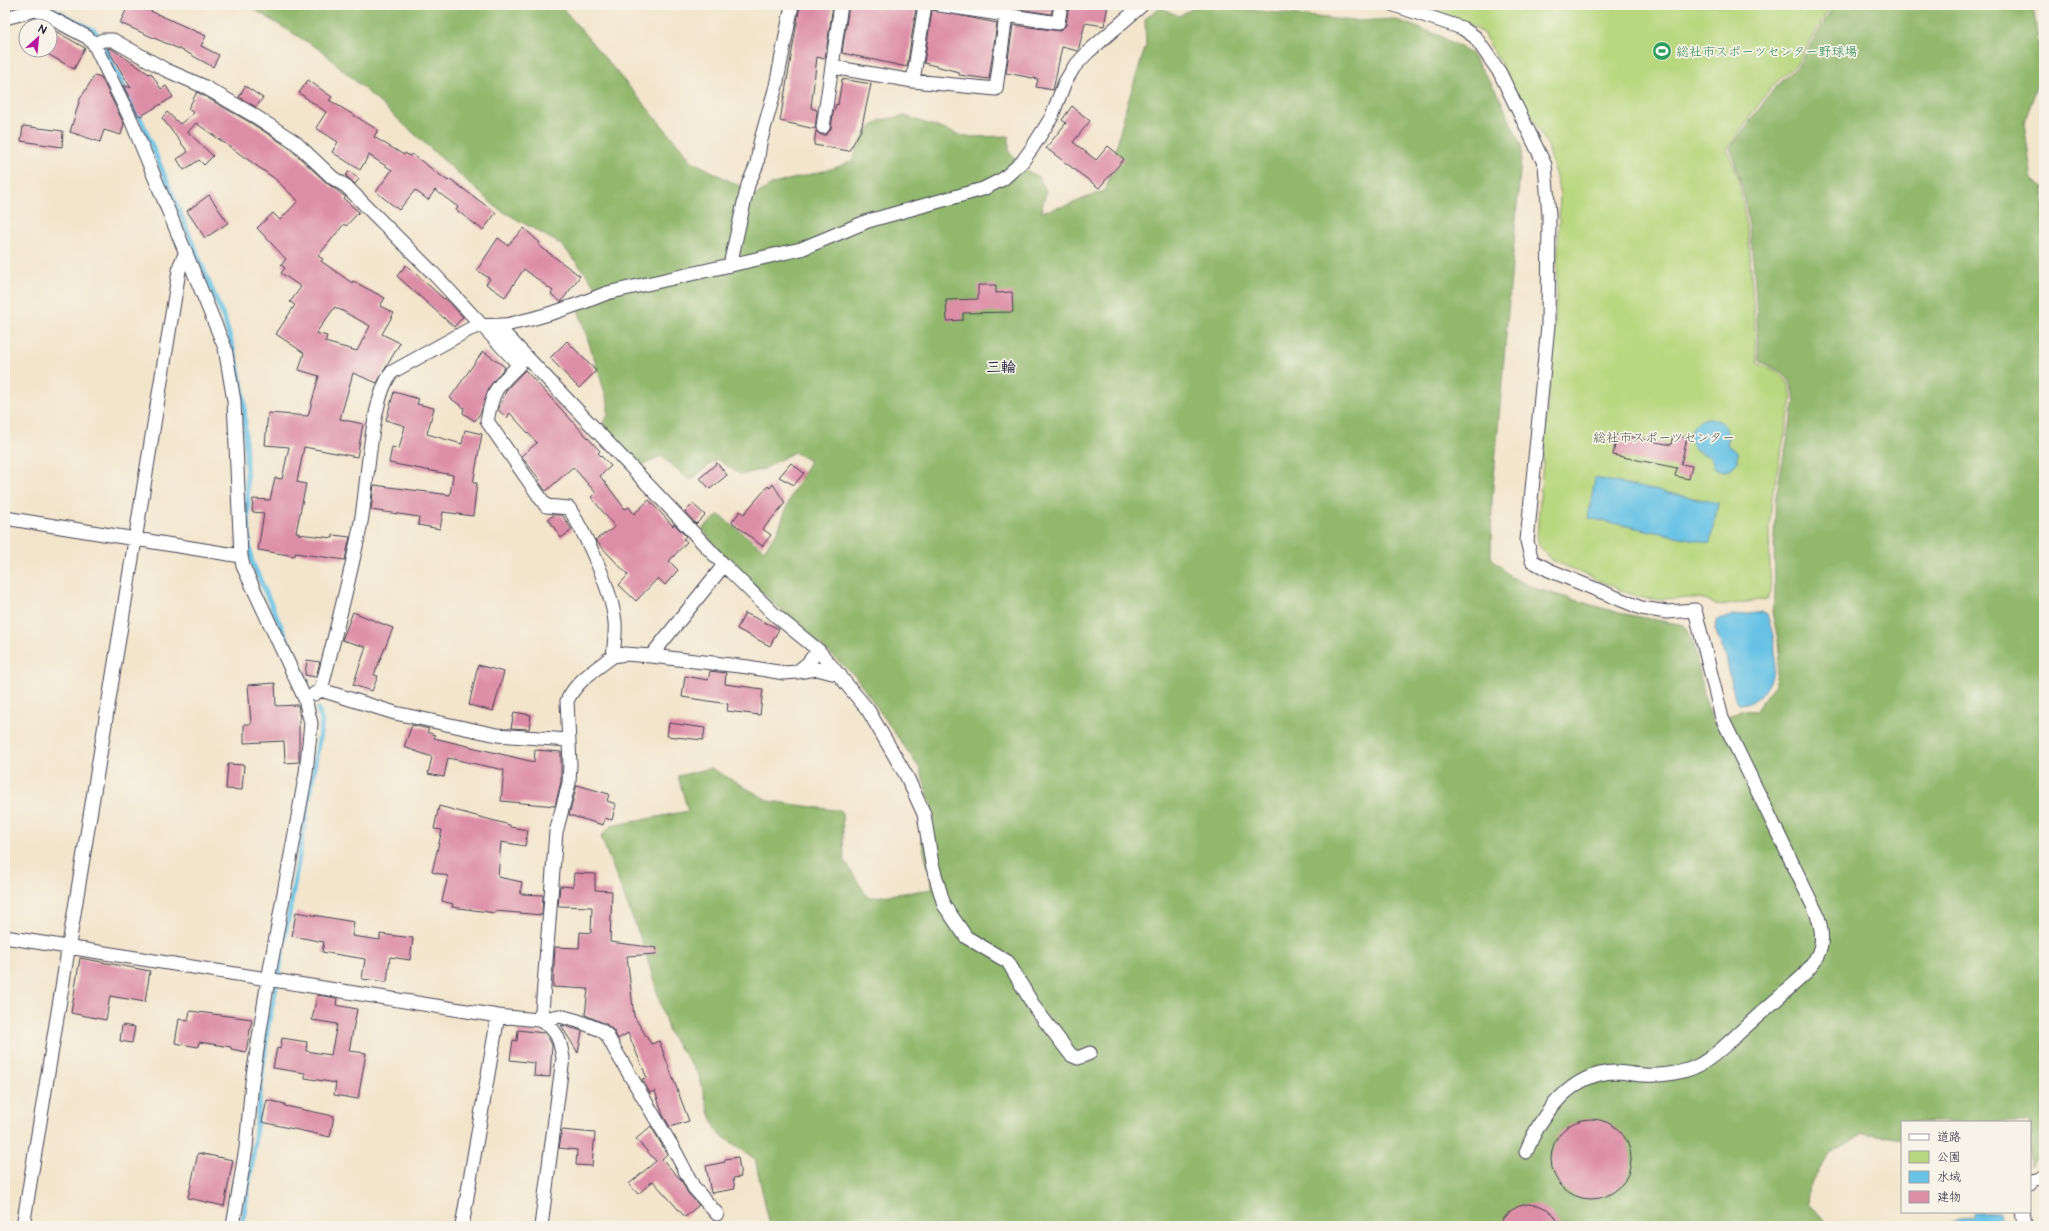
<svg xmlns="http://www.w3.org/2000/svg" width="2049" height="1231" viewBox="0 0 2049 1231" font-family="'Architects Daughter','Klee One',sans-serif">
	<rect width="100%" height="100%" fill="#f7f3e8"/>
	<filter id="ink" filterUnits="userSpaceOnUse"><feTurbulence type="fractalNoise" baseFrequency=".025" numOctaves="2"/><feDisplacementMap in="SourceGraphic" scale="8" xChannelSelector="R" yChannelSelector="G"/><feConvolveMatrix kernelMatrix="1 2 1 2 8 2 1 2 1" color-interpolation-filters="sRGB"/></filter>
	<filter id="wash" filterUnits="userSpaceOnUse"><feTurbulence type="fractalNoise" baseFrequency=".012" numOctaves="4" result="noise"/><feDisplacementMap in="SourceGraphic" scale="16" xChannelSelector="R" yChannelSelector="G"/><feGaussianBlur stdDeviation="0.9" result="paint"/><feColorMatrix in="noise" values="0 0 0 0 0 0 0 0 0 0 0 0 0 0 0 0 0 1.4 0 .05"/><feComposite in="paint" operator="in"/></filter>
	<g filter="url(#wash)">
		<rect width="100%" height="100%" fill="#f3e5cc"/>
		<path fill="#b8d77e" stroke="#6d7c5c" d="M1421,5H1831L1796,65L1771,87L1727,149L1738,176L1749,243L1757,363C1780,373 1789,372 1792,400L1772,496L1769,535L1771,593L1767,599L1727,605L1714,604L1700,598L1653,599L1637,597L1552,560L1539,546L1537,536L1556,301L1560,194L1548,146L1483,33L1468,23Z"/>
		<path fill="#92b86d" stroke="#5a6d54" d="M247,5H560L692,161L756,195L773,184L835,168L852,161L866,131L881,120L905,116L966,137L1009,136V152L1027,171L1039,177L1046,191L1041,212L1068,205L1106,190L1126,108L1146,45L1145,18L1161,8L1179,16L1198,5H1203L1354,21L1394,19L1438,35L1470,52L1498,94L1522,148L1492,499L1491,557L1511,577L1534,588L1619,613L1684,625L1694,645L1706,703L1715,725L1740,710L1755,711L1775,685L1780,650L1772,612L1775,596L1774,534L1776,495L1795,401C1791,372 1784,373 1759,361C1755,290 1755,216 1730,148L1774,89L1798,66L1834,5H2033L2041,64L2039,81L2024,123L2032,180L2044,187V1096L2037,1160L2030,1167V1122H1902V1140L1864,1134L1832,1152L1810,1183L1808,1204L1831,1226H770L755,1159L718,1133L709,1112L699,1075L669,1033L644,947L601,837L611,826L688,811L678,776L711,768L769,801L842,811L844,860L868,898L933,889L921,839L934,815L920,769L855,676L731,565L702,529L719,515L764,550L778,531L791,496L810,461L794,452L764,469L741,475L717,459L690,480L661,456L639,466L602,427L608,415V402L578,309L601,300L595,285L562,245L497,208L322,51Z"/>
		<path fill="#68c2e5" stroke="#457290" d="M1707,418C1722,418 1731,429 1727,444L1737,452V462L1730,470L1722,471L1715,468L1710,456C1685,452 1683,424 1707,418Z
			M1595,478L1718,503L1710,543L1588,518Z
			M1763,612L1767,614C1770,625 1775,639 1775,651C1777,674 1765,704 1739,704L1735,699L1726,657L1715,629L1716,621L1721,618Z
			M1977,1212H2000L2002,1226H1945L1961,1219L1971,1218L1973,1213Z"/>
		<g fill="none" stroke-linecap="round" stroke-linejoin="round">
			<path stroke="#68c2e5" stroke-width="5" d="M44,5L95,31L142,122L225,321L236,359L244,398L249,545L252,562L307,684
				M242,1226L252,1163L268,1025L279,973L322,722L318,709"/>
		</g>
		<g id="blocks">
			<path fill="#dd8ea7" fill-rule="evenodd" d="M135,5H148L146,9L206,36L201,46L219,55L213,67L186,52L120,23L127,8L132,10Z
				M800,5H833L825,59L817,57L811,108L817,110L815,129L780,121Z
				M849,5H899L916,8L907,67L842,53Z
				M1019,5H1053L1051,14L1018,9Z
				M1069,5H1108L1104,26L1085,23L1078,51L1062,47L1053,90L1036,87L1038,79L1006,73L1013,25L1060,31L1066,25Z
				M932,10L997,23L989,79L959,75V72L924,63Z
				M50,28L85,48L74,69L46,53L47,50H50Z
				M107,48L112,49L149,74L151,73L161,89L166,86L173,97L141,116L138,115L123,85L131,88Z
				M95,75L101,77L124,124L121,135L104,130L100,142L70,132L80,99Z
				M842,79L871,84L861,130L849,151L814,145L816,131L821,135H826L831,129L833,114L836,104L838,105Z
				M308,80L332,97L329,100L378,130L374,137L404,155L405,153L410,156L412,154L448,181L450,179L496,213L483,230L456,210L458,207L435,190L428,200L415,190L399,210L376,192L392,170L369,155L360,170L332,152L338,142L316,128L326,112L299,93Z
				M245,86L263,98L256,107L239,97Z
				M197,92L251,123L288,147L328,184L346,197L344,199L359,212L346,226L344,224L318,256L323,259L321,261L352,283L353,281L385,298L380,306L394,313L382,334L400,343L377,383L353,373L340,419L363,424L357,457L304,447L297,482L306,484L296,532L299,533L298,534L333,538V535L350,537L345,560L295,553V556L258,550L264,513L252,512L253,499L270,500L275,478L282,479L289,447L265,445L268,413L308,416L319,376L299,370L304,353L276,334L295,305L290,302L301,287L281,273L285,268L281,265L286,259L257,228L273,213L280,220L298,201L274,178L196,123L188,132L213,156L204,165L199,160L184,170L177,159L188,152L162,118L167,112L180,124L194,113L188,109ZM335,307L370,326L357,351L325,342L327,336L316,333Z
				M1072,106L1090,121L1073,142L1096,160L1108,146L1124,159L1099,188L1046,148L1066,123L1062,120Z
				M23,126L63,131L62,147L21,141Z
				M349,171L359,179L355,184L346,176Z
				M209,195L228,223L205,238L187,211Z
				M524,228L540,243L538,245L580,276L561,302L551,294L553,291L524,269L505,297L486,284L490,279L477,270L498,238L508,245Z
				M406,265L444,299L445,298L463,317L454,327L397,276Z
				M978,285H996V293L1012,292L1013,312L963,313V320L947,321L946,300L978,299Z
				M567,341L596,371L579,388L550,358Z
				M483,351L505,367L490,386L481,412L475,421L463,413L464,408L450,398Z
				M525,370L600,451L598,453L611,466L600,476L625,509L629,507L634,514L649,500L673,526L674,524L686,536L683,539L687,542L669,561L678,570L665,585L658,578L636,601L619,585L628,575L595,540L615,527L591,497L596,493L573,467L546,491L538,481L540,480L521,456L537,443L510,413L507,418L498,410L507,389Z
				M394,392L419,399L417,404L434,408L427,434L462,444L465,430L482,434L473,483H477L473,516L443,512L440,529L418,525L419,517L371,510L374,485L450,495L453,475L389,463L392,447L399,449L405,426L386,420Z
				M1617,434L1671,445L1673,435L1687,438L1681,464L1692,466L1689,479L1675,476L1677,468L1613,455Z
				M717,463L727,475L710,489L700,478Z
				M791,463L804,473L794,485L779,477Z
				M773,484L785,503L763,529L771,535L762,546L732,522L740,511L744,514L768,486L770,488Z
				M693,504L705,515L696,524L685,512Z
				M554,515H562L572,530L561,538L548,519Z
				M353,612L393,628L374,675L378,676L372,691L353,685L366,647L342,640Z
				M745,613L779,629L770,646L737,629Z
				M307,660L320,662L316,677L305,675Z
				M478,665L504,672L493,711L469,705Z
				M710,671L726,673L725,684L763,689L760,715L727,711L728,704L682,697L685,676L708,680Z
				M275,683L276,706L298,705L300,719H299V762L285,763L284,741L244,743V724H251L248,685Z
				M514,712L531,715L529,729L511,728Z
				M669,723L705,728L703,740L667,736Z
				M412,725L429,729L427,732L435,735L434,738L534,762L535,750L561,752V782L555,806L501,801L504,770L448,758L444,777L428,774L432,757L404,747Z
				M228,764L244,765L242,790L226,789Z
				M577,785L609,794L607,801L616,804L612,820L605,818L603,825L569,815Z
				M439,806L510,825V827L528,830L525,846L501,842L498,877L522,882L520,894L543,895L542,915L495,911V913L452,907L453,904L442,901L448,876L432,872L442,830L434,829Z
				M574,873L595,874V890L612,891L610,942L657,948L656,954L627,956L634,1016L651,1044L659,1041L689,1121L670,1127L663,1115L655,1091L650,1093L642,1079L647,1078L628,1033L618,1039L614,1031L606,1024L585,1015L588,989L553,987L555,947L579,948L580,932L591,933L592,907L558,906L560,886L573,887Z
				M296,912L354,922L352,936L380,940V934L413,938L410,960L390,957L387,982L362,979L365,959L322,952L324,942L292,936Z
				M80,958L150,971L145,1002L110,996L106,1020L71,1013Z
				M317,995L337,998L336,1005L357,1009L349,1051L366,1053L358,1099L334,1095L336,1083L305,1078V1073L273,1068L277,1048L280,1049L282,1038L307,1042L306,1051L331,1055L337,1024L312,1020Z
				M190,1011L252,1019L246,1052L231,1049V1047L199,1042L198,1047L175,1043L179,1019L188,1021Z
				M122,1025L135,1027L132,1043L120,1041Z
				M561,1025L582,1031L578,1053Z
				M518,1030L544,1033L549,1039L552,1045L550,1077L534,1076L535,1063L510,1060L513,1040L517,1041Z
				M267,1100L285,1104V1106L334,1116L330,1137L262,1122Z
				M1551 1159a40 40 0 1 1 80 0a40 40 0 1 1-80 0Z
				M651,1126L667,1154L662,1159L681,1180L688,1193L699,1205L685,1217L653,1181L638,1194L629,1184L656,1161L636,1139Z
				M562,1130L595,1133L592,1166L576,1165L577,1150L559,1148Z
				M198,1153L233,1160L224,1206L188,1198Z
				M738,1157L741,1177L733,1178L735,1189L711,1193L706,1166L725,1162V1159Z
				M1528,1204L1538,1205L1547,1209L1554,1215L1560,1226H1498L1510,1211L1519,1206Z"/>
		</g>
	</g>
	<g filter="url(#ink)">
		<use href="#blocks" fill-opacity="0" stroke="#413f51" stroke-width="1"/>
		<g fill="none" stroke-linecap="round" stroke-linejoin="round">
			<g stroke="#413f51" stroke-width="15">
				<path id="minor" d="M32,5L36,10L87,37L94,44L131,120L225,348L234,401L241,556L243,566L305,699L311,723L306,773L268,980L252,1082L246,1148L233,1226
					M940,5L1058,23L1061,5
					M1394,5L1462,28L1475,37L1500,73L1545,165L1549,215L1548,325L1527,541L1532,561L1549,570L1641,608L1667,612L1695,610L1722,718L1817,914C1826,940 1822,954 1804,975C1783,994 1762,1012 1741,1031C1728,1043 1714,1057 1699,1065C1684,1073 1662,1076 1645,1075C1635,1075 1625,1072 1615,1072C1571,1073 1541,1114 1526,1152
					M5,18L36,10
					M94,44L103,40H113L166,70L203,86L255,116L295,142L333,178L346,186L432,272L519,365C496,387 493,390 487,421L546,506L569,508C586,535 612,590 615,622C616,633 614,645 613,656C596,669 576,681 567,701L570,764L569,783L556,832L542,1011L538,1020
					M832,67L913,81L925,5
					M913,81L996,89L1006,15
					M823,127L841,5
					M730,265L748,185L757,164L760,143L776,86L792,5
					M487,326L503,332L724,565L775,615L818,650L868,710L907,777L924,814L932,864L944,905L966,937L1008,962L1035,1008L1071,1055L1078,1058L1090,1053
					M5,518L241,556
					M613,656L625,654L651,656L748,667L784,673L797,672L808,663L818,650
					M651,656L724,565
					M797,672L817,669L840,675
					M321,690C335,635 350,579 361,522C368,485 370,399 392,372L470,329C487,323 495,327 510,324C543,317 576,306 607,293L801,249L868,221L983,189L1003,179L1022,162L1032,148L1051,118L1065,82L1074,67L1088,52L1142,5
					M314,694L321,690L395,713L497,735L569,740
					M5,937L498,1016L538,1020L560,1016L578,1021L601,1030L607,1035L615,1050L676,1153L694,1188L717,1214
					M538,1020C557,1027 560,1040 563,1058L541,1226
					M2030,1185L2032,1181L2044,1178
					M2023,1212L2025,1226
					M23,1226L180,265L186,252
					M462,1226L498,1016"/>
			</g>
			<use href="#minor" stroke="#fff" stroke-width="13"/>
		</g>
	</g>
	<defs>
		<g id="stadium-disc" transform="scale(1)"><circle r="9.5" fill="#2e9e5b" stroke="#f7f3e8"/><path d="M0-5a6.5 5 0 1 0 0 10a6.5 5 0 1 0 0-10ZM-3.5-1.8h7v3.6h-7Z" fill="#fff"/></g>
	</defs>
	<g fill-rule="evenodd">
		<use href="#stadium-disc" x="1662" y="51"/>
	</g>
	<g text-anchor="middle" stroke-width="3.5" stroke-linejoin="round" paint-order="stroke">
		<g font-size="13" fill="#27864d" stroke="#f7f3e8" text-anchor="start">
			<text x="1676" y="56">総社市スポーツセンター野球場</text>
		</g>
		<g font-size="13" fill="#4f584f" stroke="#f7f3e8">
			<text x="1664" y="442">総社市スポーツセンター</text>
		</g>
		<g font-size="15" font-weight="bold" fill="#22223b" stroke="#f7f3e8">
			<text x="1001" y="372">三輪</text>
		</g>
	</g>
	<rect width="2049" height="1231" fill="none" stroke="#f7f3e8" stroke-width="20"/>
	<rect x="1901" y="1121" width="130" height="92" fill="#f7f3e8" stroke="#a29fa3"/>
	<rect x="1909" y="1134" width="20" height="6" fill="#ffffff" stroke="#a29fa3"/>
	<text x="1937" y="1141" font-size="12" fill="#22223b">道路</text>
	<rect x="1909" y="1151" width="20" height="12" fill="#b8d77e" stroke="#a29fa3"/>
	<text x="1937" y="1161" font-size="12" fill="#22223b">公園</text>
	<rect x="1909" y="1171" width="20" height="12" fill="#68c2e5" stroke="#a29fa3"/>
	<text x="1937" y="1181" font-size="12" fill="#22223b">水域</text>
	<rect x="1909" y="1191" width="20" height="12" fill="#dd8ea7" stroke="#a29fa3"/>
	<text x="1937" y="1201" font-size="12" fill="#22223b">建物</text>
	<g transform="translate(38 38) rotate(27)"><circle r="19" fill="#f7f3e8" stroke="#a29fa3"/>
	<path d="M0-3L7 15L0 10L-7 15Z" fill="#b5179e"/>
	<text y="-6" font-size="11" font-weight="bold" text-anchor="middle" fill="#22223b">N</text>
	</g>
</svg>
